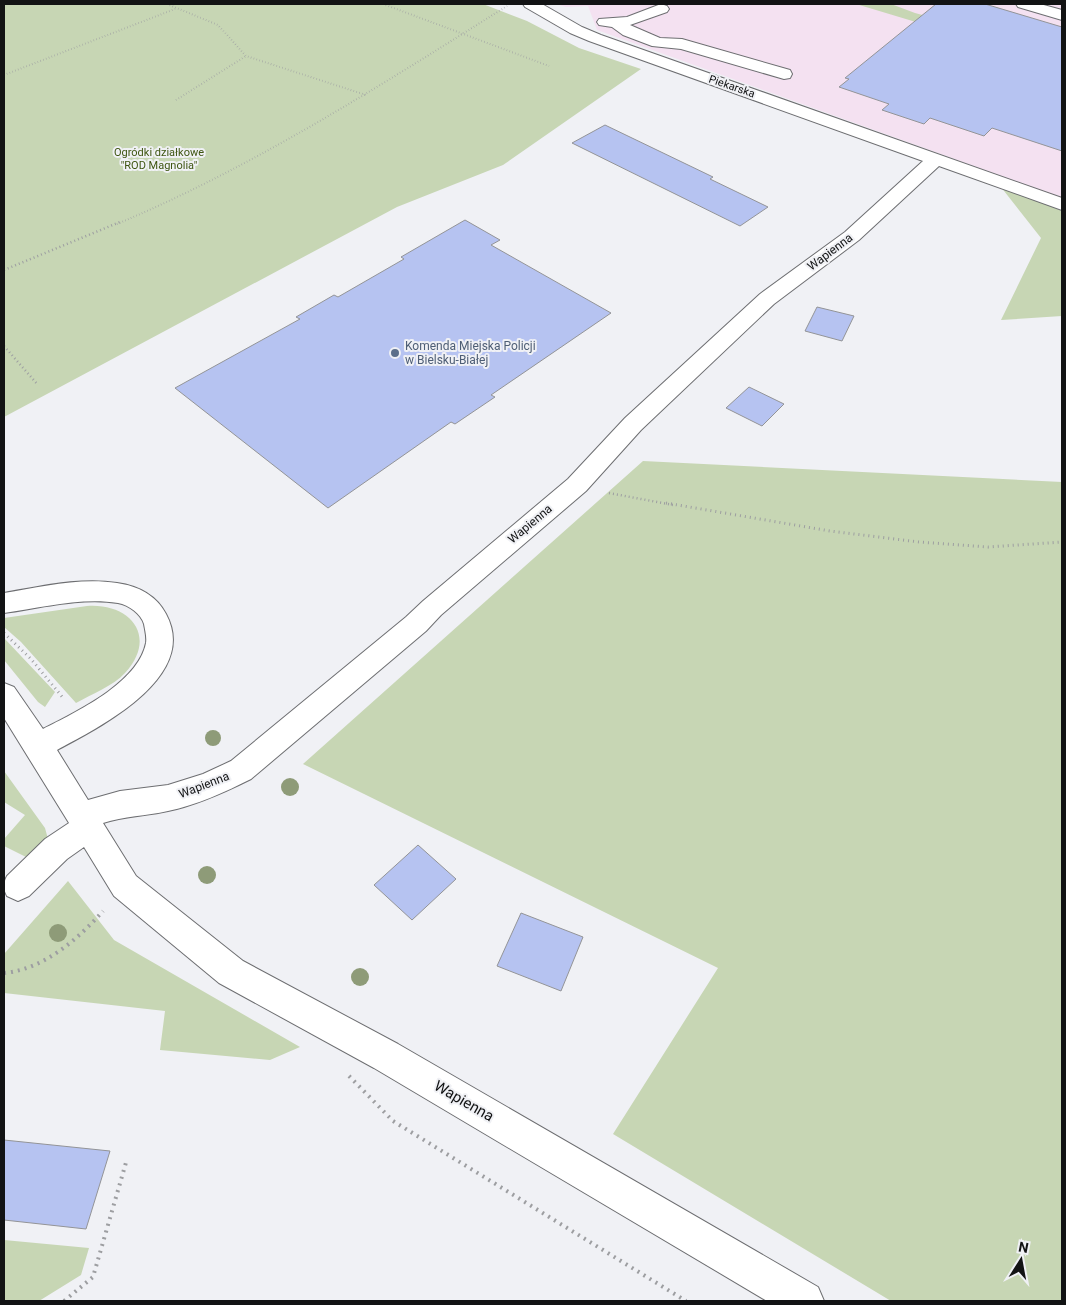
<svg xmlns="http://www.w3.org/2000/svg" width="1066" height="1305" viewBox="0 0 1066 1305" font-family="Roboto,sans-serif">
	<rect width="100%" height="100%" fill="#f0f1f5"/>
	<path fill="#f4e1f1" d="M556,4H1062V198L597,30L588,6L566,7Z"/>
	<path fill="#c7d6b4" d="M4,4H483L527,21L579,48L641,69L503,165L397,207L4,417Z
		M856,4H891L915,13L989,33L1062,55V66Z
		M997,182L1062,211V316L1001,320L1041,238Z
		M643,461L1062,482V1301H891L613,1134L718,968L303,764Z
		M87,606C131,603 158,637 125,673C113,686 92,694 76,703L21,642L4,627V618Z
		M4,638L55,692L45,707L38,702L4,660Z
		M4,771L45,828L48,839L30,859L4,846V839L25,815L4,802Z
		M68,881L114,940L300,1047L270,1060L160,1050L165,1011L4,993V954Z
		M4,1240L89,1248L81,1275L39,1301H4Z"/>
	<path fill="#b6c3f1" stroke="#939497" d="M936,4H985L1062,27V151L992,128L984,136L930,118L924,124L882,110L889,104L839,87L849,79L845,78Z
		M605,125L713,177L710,179L768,207L740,226L572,143Z
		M465,220L500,240L491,245L611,313L491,395L495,397L455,424L451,422L328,508L175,388L300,319L296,317L334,295L338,297L404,259L401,257Z
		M817,307L854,316L842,341L805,331Z
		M749,387L784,404L762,426L726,408Z
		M418,845L456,879L412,920L374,885Z
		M521,913L583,937L561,991L497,966Z
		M4,1140L110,1151L86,1229L4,1220Z"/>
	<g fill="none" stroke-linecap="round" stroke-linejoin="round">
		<g stroke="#6d6e71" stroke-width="2">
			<path id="minor" d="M523,4H542L582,27L601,35L1062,198V210L939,166L859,240L774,304L641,430L586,491L441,615L426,631L251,779C225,792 197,805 168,811C146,816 124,816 103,823L136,876L243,961L398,1044L818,1287L824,1301H767L374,1068L219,983L114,896L84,847L67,859L29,896L18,901L7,896C3,888 3,884 7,876L45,839L69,823L4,718V683L14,687L43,729C76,712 138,683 146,643C147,637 145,630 144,624C141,614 129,605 118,603C81,597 40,608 4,613V593C40,587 80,577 117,583C138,586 156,595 166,614C200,677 100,727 57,750L88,800L120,791L168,785L203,774L231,761L406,617L423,601L568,479L625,418L760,294L845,232L923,161L589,41L570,33L525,7Z
				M661,4L667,6L669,9L667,12L630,25L660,38L682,39L790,70L792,74L790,78L784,79L681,49L652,46L623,35L612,27L599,25L597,22L599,19L627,17Z
				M1016,4H1040L1062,10V20L1018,7Z"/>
		</g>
		<path stroke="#9d9ea1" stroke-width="2" stroke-dasharray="0.5 2.5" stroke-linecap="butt" d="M167,4L218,25L246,56L366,95
			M383,4L549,66
			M4,75L175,9
			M176,100L246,56
			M117,224C255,166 381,85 507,6"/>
		<path stroke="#9d9ea1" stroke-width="2.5" stroke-dasharray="1 3" stroke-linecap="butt" d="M4,270L120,222
			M4,346L38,385
			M609,493L673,505"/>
		<path stroke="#9d9ea1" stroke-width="3" stroke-dasharray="1 4" stroke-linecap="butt" d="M666,503L830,531L919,542L988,547L1062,542
			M4,633L31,659L64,699"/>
		<path stroke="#9d9ea1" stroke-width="4" stroke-dasharray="2 5" stroke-linecap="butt" d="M4,973C44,969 77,940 103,911
			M349,1076L393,1121L686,1301
			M64,1301L93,1277L127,1159"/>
		<use href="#minor" fill="#fff" fill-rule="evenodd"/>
	</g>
	<g fill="#8e9b78">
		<circle cx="213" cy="738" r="8"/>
		<circle cx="290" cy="787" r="9"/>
		<circle cx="207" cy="875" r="9"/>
		<circle cx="58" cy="933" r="9"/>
		<circle cx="360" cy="977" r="9"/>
	</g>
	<circle fill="#5c6f8a" stroke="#f0f1f5" stroke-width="2" cx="395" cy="353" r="5"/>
	<g text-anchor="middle" stroke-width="4" stroke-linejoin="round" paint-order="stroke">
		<g font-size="11" fill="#121314" stroke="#f0f1f5">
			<text transform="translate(732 86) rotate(19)" y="4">Piekarska</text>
		</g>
		<g font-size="11" fill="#3e5511" stroke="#f0f1f5">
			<text x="159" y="156">Ogródki działkowe<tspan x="159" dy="13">"ROD Magnolia"</tspan></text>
		</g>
		<g font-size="12" fill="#121314" stroke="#f0f1f5">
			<text transform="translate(830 252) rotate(-37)" y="4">Wapienna</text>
			<text transform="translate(530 524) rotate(-40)" y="4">Wapienna</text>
			<text transform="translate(204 785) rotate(-21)" y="4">Wapienna</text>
		</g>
		<g font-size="12" fill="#4e5e75" stroke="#f0f1f5" text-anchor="start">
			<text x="405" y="350">Komenda Miejska Policji<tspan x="405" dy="14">w Bielsku-Białej</tspan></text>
		</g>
		<g font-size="15" fill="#121314" stroke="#f0f1f5">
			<text transform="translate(464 1101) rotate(30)" y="5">Wapienna</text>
		</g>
	</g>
	<rect width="1066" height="1305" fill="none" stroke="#121314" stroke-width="10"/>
	<g transform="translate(1021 1260) rotate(11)" stroke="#f0f1f5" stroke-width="4" paint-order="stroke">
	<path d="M0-4L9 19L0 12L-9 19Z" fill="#121314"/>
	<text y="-8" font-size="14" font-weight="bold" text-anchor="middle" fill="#121314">N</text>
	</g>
</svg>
